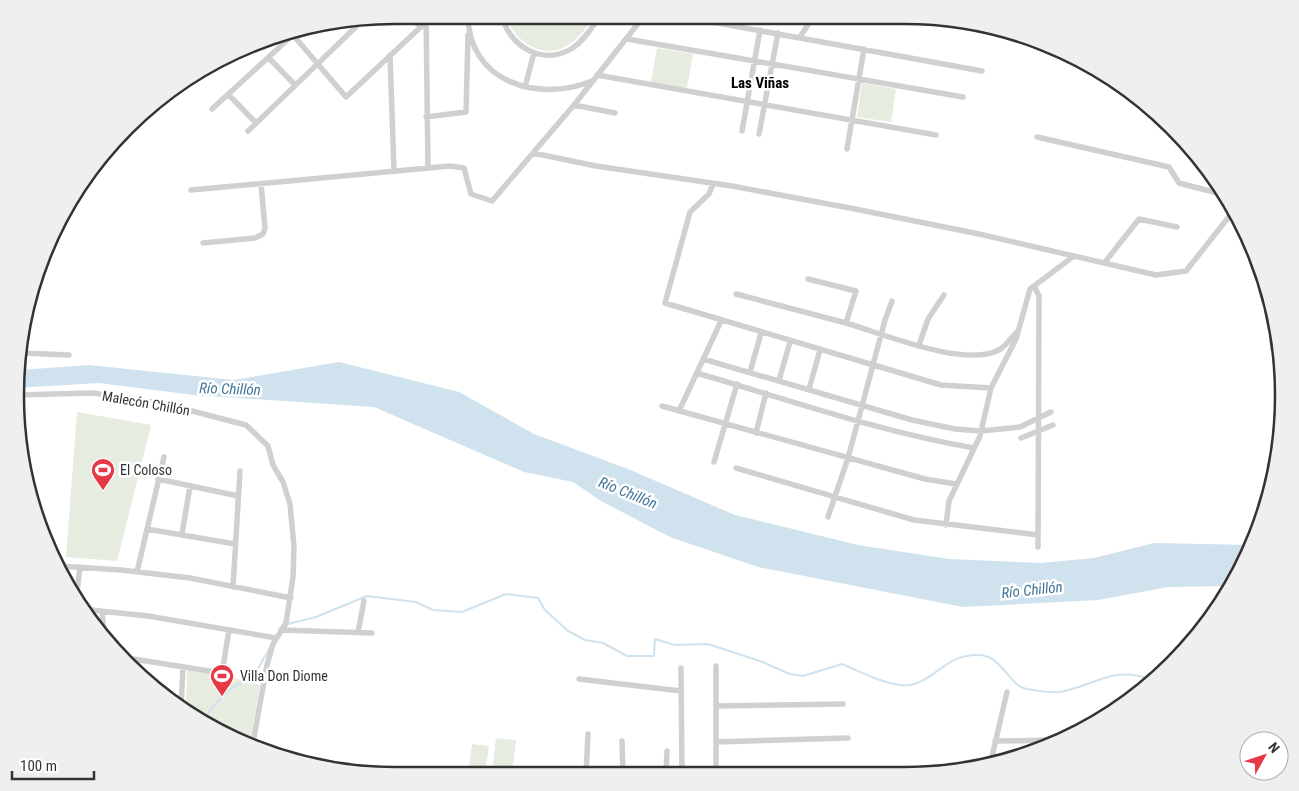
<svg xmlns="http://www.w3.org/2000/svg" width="1299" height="791" viewBox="0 0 1299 791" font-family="'Roboto Condensed',sans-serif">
	<rect width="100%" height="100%" fill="#fff"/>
	<path fill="#e6ecdf" d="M506,16H594C587,26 581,36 571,43C545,63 514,42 506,16Z
		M657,48L693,54L687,88L651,82Z
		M862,83L896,89L891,122L857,117Z
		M77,412L151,425L117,561L66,557Z
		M187,670L227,676L260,685L249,747L186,710Z
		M496,738L516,740L512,773H492Z
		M472,744L489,746L485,773H468Z"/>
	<path fill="#cfe2ee" d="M339,362L459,392L534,434L628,469L735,515L858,545L949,559L1041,563L1094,558L1154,543L1252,545L1245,564L1231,586L1168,587L1098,600L963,607L758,567L670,537L601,501L573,482L524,472L374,407L194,395L99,383L16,388L19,370L89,365L234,380Z"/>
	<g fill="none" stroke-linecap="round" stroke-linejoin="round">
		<path stroke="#cfe2ee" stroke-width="2" d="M288,624L316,617L367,596L416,602L433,610L462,612L506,594L538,598L545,610L568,631L585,640L603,643L627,656H654L655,639L675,645L708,644L760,661L790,674L803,676L842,664C859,671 891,688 910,685C936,680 946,654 978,655C998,655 1005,675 1019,686C1024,690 1052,693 1060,692C1090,687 1116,665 1148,679L1150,685
			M203,720C217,702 228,685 252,679L269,649"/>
		<path stroke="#d0d0d0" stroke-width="5.5" d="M409,15L420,27
			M426,15L428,168
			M468,15C468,82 538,103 592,81
			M502,16C509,46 542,66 571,49C584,41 592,27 600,16
			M684,17L982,71
			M293,35L346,97L426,22
			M800,37L813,17
			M627,39L963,97
			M390,55L394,171
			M269,58L295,85
			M597,75L936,135
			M525,87L534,53
			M229,95L256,123
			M574,105L615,113
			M212,109L297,31
			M426,117L466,112L468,35
			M248,131L363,20
			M742,131L760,30
			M759,134L778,33
			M1037,137L1169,167L1179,183L1225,195
			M847,149L864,49
			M533,153L596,166L732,186L855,209L979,234L1156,275L1186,271L1235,209
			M713,184L709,194L690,212L665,303L941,385L991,388
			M191,190L450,166L464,168L471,194L492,201L574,105L644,16
			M203,243L255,238L263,234L265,228L261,184
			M1105,262L1139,219L1177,227
			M1034,286L1039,296L1038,547
			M736,294L846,323L856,291L808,279
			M846,323C884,334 964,368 999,350C1006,346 1012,336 1018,331
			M919,345L928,319L944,295
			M22,353L69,355
			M703,359L912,420L955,429L981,431L1020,427L1051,412
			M750,372L761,333
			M697,373C789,400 880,432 974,448
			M779,380L790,342
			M809,389L820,350
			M15,395L93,393L165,404L246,425L268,446L273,465L283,482L290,504L294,547L293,577L286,623L273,644L267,665L252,748
			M662,406L925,479L956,484
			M679,411L721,321
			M756,433L766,393
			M1021,438L1053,425
			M714,462L737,384
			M736,468L914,520L1038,535
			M158,479L238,496
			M828,517L848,458L885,320L892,301
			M946,525L949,501L980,436L991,388L1016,339L1030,289L1074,256
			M147,529L235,544
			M182,534L190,486
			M59,566L121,570L190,578L291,598
			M137,572L164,457
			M233,587L240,471
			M76,601L80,567
			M81,609L148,616L276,638
			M102,611L104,633
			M281,630L372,633
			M358,632L364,601
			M127,658L222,673L229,630
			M716,666V774
			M681,668L682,774
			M579,679L681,691
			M716,706L843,704
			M181,707L183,667
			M622,741L623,774
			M995,741L1057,740
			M716,742L848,738
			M990,765L1007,692
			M586,774L588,734
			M666,774L667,751"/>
	</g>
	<defs>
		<g id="stadium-pin" transform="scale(1.25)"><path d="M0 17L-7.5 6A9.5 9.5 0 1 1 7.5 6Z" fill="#e63946" stroke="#fff"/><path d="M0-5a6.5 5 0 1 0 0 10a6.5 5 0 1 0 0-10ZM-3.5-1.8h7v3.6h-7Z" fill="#fff"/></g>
	</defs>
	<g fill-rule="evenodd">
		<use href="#stadium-pin" x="103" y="470"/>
		<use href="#stadium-pin" x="222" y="676"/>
	</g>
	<g text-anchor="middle" stroke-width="5" stroke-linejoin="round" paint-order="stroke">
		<g font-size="14" fill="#333" stroke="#fff">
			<text transform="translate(146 403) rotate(10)" y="5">Malecón Chillón</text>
		</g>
		<g font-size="14" fill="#333" stroke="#fff" text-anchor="start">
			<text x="120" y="475">El Coloso</text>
			<text x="240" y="681">Villa Don Diome</text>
		</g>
		<g font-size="15" font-weight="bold" fill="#000" stroke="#fff">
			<text x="760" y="88">Las Viñas</text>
		</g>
		<g font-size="15" font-style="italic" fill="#3f7597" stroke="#fff">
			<text transform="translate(230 389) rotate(2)" y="5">Río Chillón</text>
			<text transform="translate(628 493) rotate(22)" y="5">Río Chillón</text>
			<text transform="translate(1032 590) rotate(-6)" y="5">Río Chillón</text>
		</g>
	</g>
	<path d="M0 0H1299V791H0ZM395 24H904A371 371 0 0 1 1275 395V396A371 371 0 0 1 904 767H395A371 371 0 0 1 24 396V395A371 371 0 0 1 395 24Z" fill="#efefef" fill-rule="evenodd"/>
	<path fill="none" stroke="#333" stroke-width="2.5" d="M395 24H904A371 371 0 0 1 1275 395V396A371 371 0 0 1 904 767H395A371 371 0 0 1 24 396V395A371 371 0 0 1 395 24Z"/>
	<g transform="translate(1264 756) rotate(50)"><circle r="24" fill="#ffffff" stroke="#adadad"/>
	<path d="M0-4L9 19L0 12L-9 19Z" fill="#e63946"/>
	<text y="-8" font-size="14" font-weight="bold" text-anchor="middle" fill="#333333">N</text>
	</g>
	<path d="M12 771v8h82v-8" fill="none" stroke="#333333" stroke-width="2.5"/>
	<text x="20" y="771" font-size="15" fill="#333333" stroke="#ffffff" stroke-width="4" paint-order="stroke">100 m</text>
</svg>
